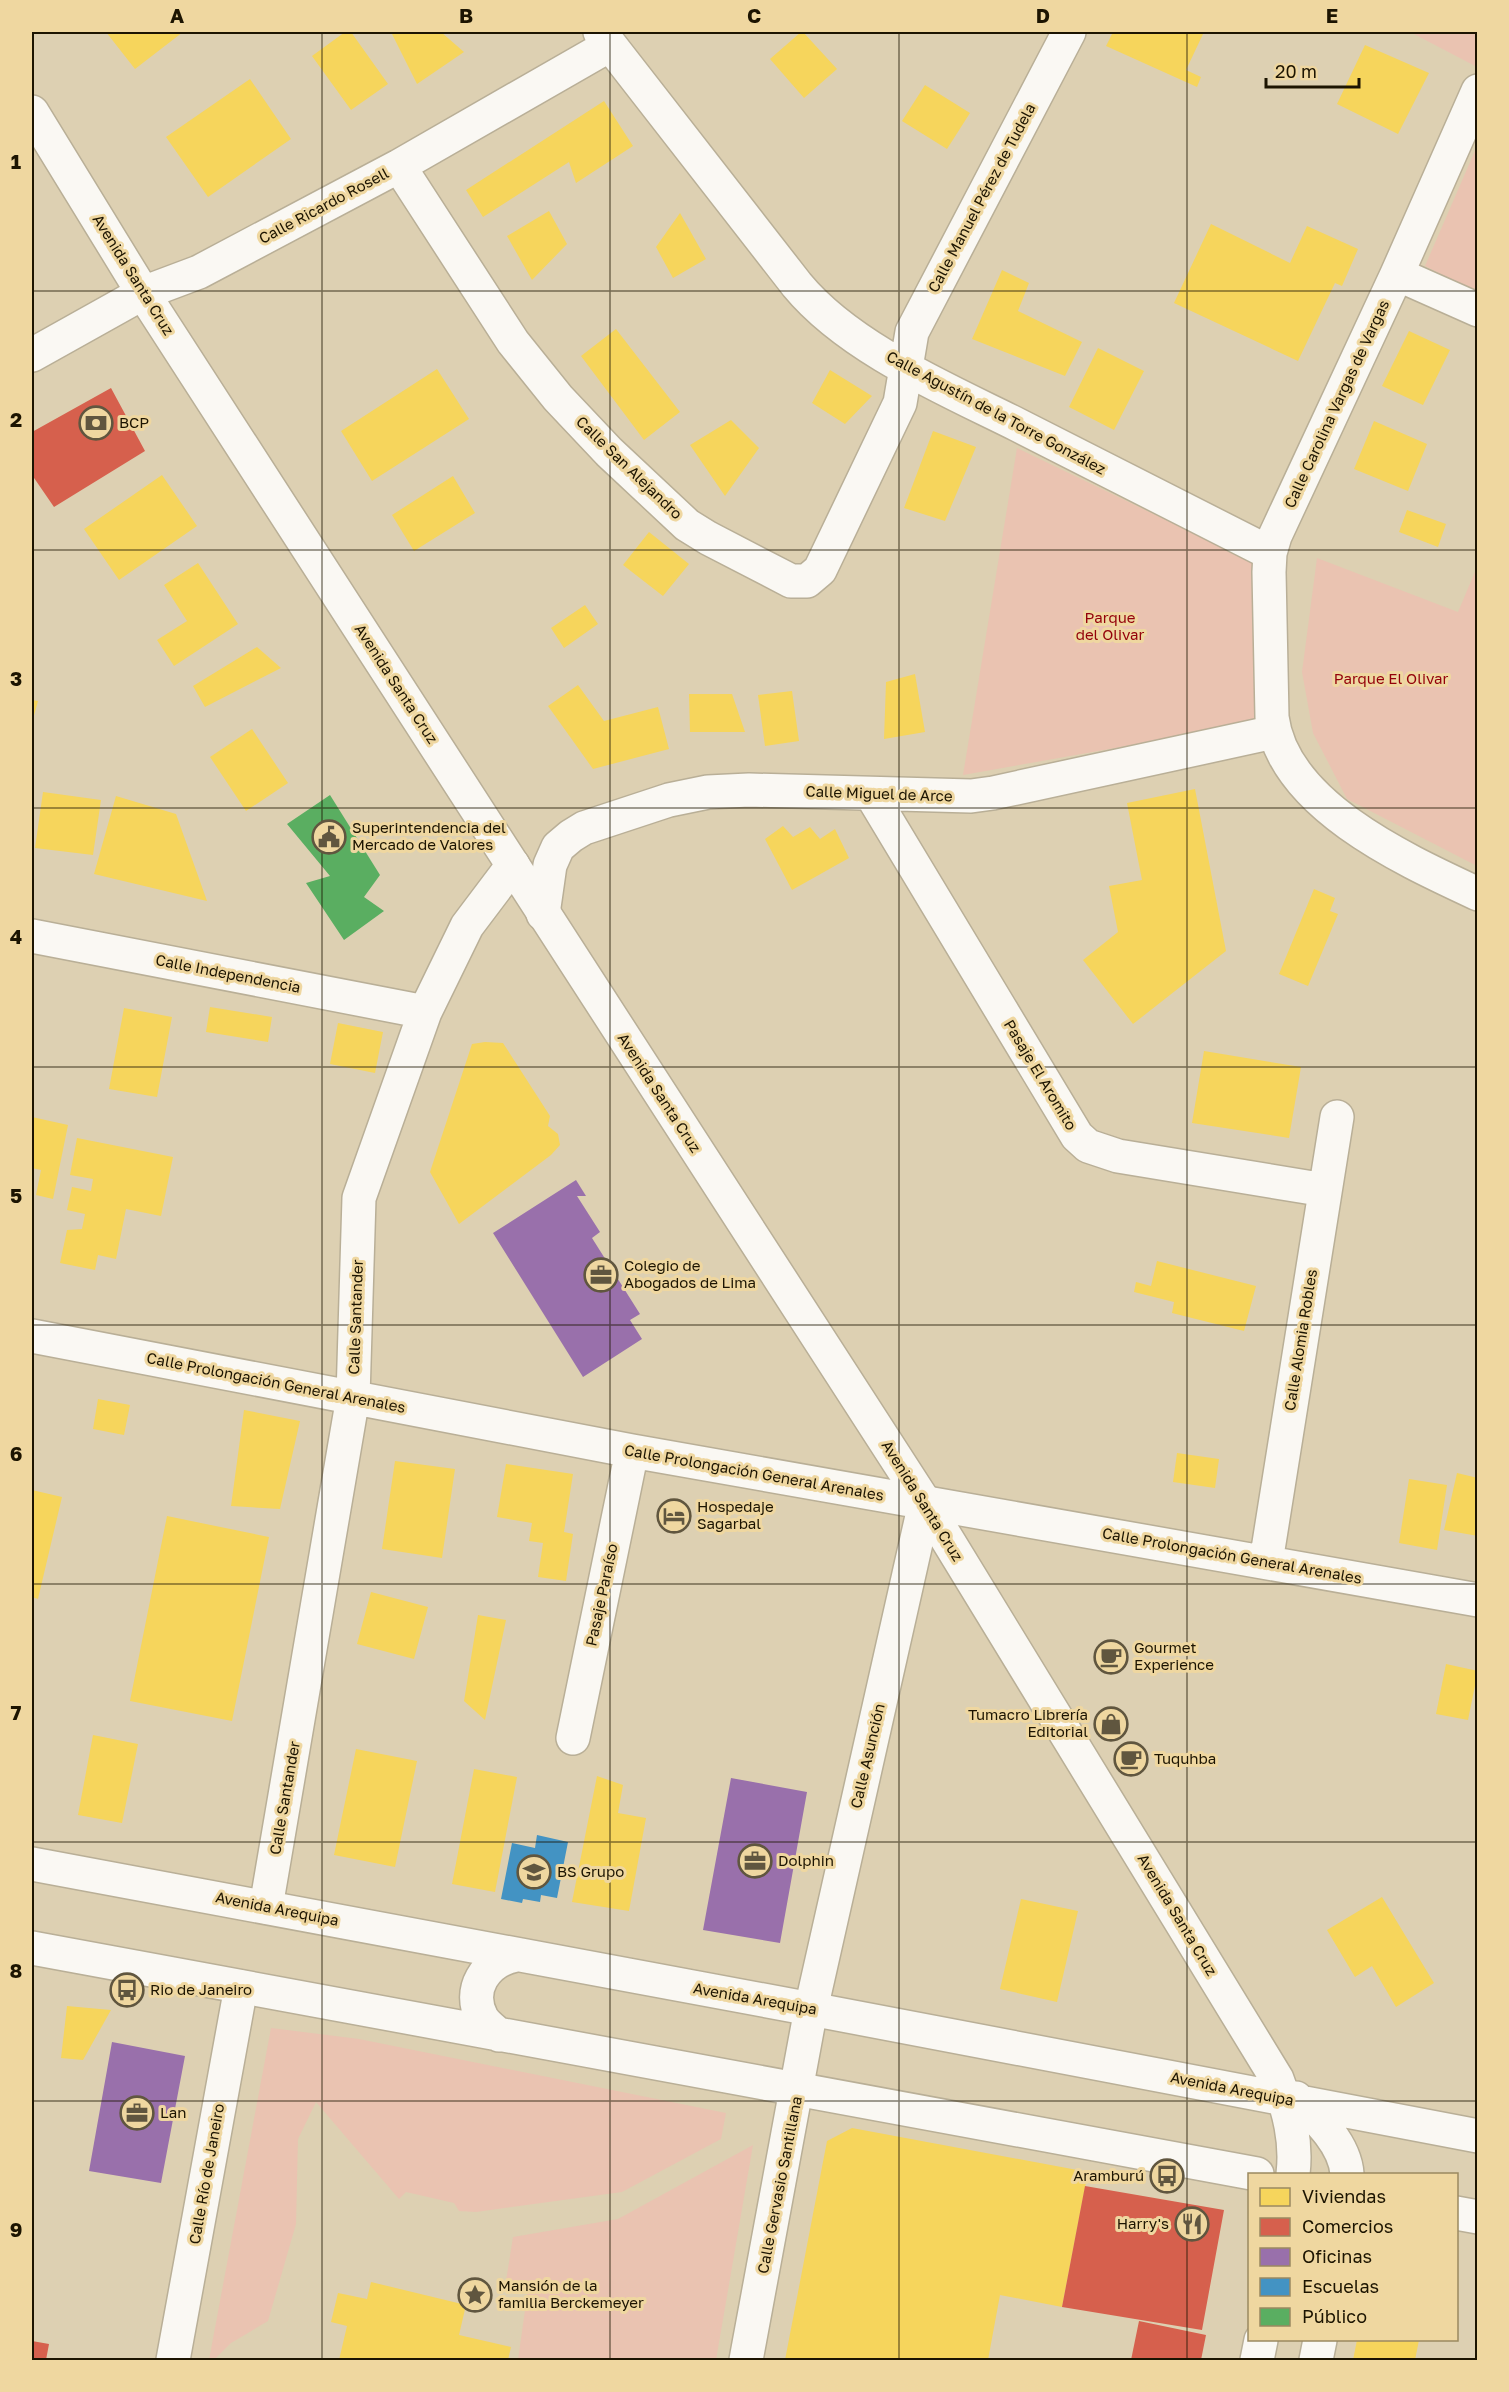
<svg xmlns="http://www.w3.org/2000/svg" width="1509" height="2392" viewBox="0 0 1509 2392" font-family="'Golos Text',sans-serif">
	<rect width="100%" height="100%" fill="#ddd0b2"/>
	<path fill="#eac3b1" d="M1410,32H1477V67Z
		M1477,146V293L1425,266Z
		M1017,448L1263,567L1256,723L963,775Z
		M1317,558L1458,612L1477,567V866L1347,799L1313,733L1302,672Z
		M271,2028L359,2039L726,2113L721,2139L622,2192L476,2212L459,2211L454,2203L406,2192L399,2199L316,2102L298,2139L296,2224L268,2321L231,2343L214,2360H209Z
		M753,2145L716,2360H518L528,2289L506,2281L513,2237L618,2219Z"/>
	<path fill="#f6d55c" d="M106,32H183L135,69Z
		M345,32H351L388,84L351,110L312,56Z
		M391,32H441L464,52L417,84Z
		M801,32H803L837,69L804,98L770,59Z
		M1113,32H1204L1186,70L1201,77L1197,87L1106,46Z
		M1365,45L1429,73L1398,134L1337,104Z
		M250,79L291,139L208,197L166,137Z
		M925,85L970,113L947,149L902,121Z
		M604,101L633,146L576,183L569,162L483,217L466,190Z
		M549,211L567,244L532,280L507,236Z
		M680,213L706,259L673,278L656,247Z
		M1211,224L1290,263L1307,226L1358,249L1342,286L1335,283L1298,361L1174,303Z
		M1002,270L1029,283L1018,311L1082,342L1065,376L972,339Z
		M616,329L680,412L644,440L581,356Z
		M1409,331L1450,350L1423,405L1382,386Z
		M1098,348L1144,371L1114,430L1069,407Z
		M437,369L469,419L372,481L341,431Z
		M830,370L872,396L845,424L812,403Z
		M731,420L759,448L725,496L690,445Z
		M1374,421L1427,444L1408,491L1354,469Z
		M933,431L976,447L945,521L904,508Z
		M162,475L197,526L119,580L84,529Z
		M453,476L475,513L414,551L392,515Z
		M1407,510L1446,524L1438,547L1399,532Z
		M649,532L689,564L663,596L623,565Z
		M198,563L238,624L174,666L157,640L187,621L164,585Z
		M585,605L598,624L564,648L551,628Z
		M257,647L281,668L205,707L193,686Z
		M915,674L925,732L884,739L886,682Z
		M578,685L604,721L658,707L669,749L593,769L548,706Z
		M792,691L799,741L765,746L758,695Z
		M689,694H732L745,732H690Z
		M32,700L38,701L32,723Z
		M252,729L288,783L246,811L210,757Z
		M1195,789L1226,951L1133,1024L1083,960L1118,932L1109,886L1142,880L1127,803Z
		M43,792L101,800L93,855L35,848Z
		M116,796L176,814L207,901L94,874Z
		M783,826L793,837L810,827L820,839L835,829L849,858L792,890L765,839Z
		M1314,889L1335,898L1330,911L1338,914L1308,986L1279,974Z
		M210,1007L272,1017L268,1042L206,1032Z
		M124,1008L172,1017L157,1097L109,1089Z
		M338,1023L383,1032L375,1073L330,1064Z
		M485,1042L503,1043L550,1116L548,1126L558,1134L560,1145L551,1155L459,1224L430,1172L472,1044Z
		M1204,1051L1301,1067L1289,1138L1192,1123Z
		M32,1117L68,1125L53,1199L36,1195L41,1170L32,1168Z
		M77,1138L173,1157L161,1216L126,1209L116,1259L98,1255L95,1270L60,1263L67,1230L82,1229L85,1214L67,1210L72,1187L91,1191L93,1179L70,1175Z
		M1157,1261L1256,1286L1244,1331L1172,1313L1174,1302L1134,1292L1136,1282L1151,1286Z
		M98,1399L130,1405L124,1435L93,1429Z
		M244,1410L300,1421L280,1509L231,1506Z
		M1177,1453L1219,1459L1215,1488L1173,1482Z
		M395,1461L455,1469L442,1558L382,1549Z
		M506,1464L573,1474L564,1532L573,1534L566,1581L538,1577L543,1543L529,1541L532,1523L497,1517Z
		M1457,1473L1478,1478V1536L1444,1530Z
		M1409,1479L1447,1485L1437,1550L1399,1543Z
		M32,1490L62,1497L38,1599L32,1597Z
		M167,1516L269,1537L232,1721L130,1701Z
		M371,1592L428,1607L414,1659L357,1644Z
		M478,1615L506,1620L485,1720L464,1701Z
		M1446,1664L1478,1671L1468,1720L1436,1714Z
		M93,1735L138,1744L122,1823L78,1815Z
		M356,1749L417,1761L395,1867L334,1855Z
		M474,1769L517,1777L495,1892L452,1884Z
		M597,1776L623,1785L618,1813L646,1818L629,1911L572,1902Z
		M1382,1897L1434,1983L1396,2007L1372,1966L1355,1977L1327,1930Z
		M1021,1899L1078,1911L1057,2002L1000,1989Z
		M67,2006L111,2010L83,2060L61,2058Z
		M852,2128L1088,2172L1062,2307L1000,2295L988,2360H785L827,2141Z
		M371,2282L466,2305L459,2335L511,2347L508,2360H339L347,2326L331,2322L338,2293L367,2299Z
		M1357,2340H1419L1415,2360H1353Z"/>
	<path fill="#d6604d" d="M111,388L145,451L54,507L32,475V432Z
		M1085,2186L1224,2210L1202,2330L1062,2307Z
		M1139,2321L1206,2335L1201,2360H1131Z
		M32,2341L49,2344L46,2360H32Z"/>
	<path fill="#9970ab" d="M576,1180L586,1196H577L600,1232L592,1238L640,1314L630,1320L642,1339L583,1377L493,1233Z
		M731,1778L807,1792L780,1943L703,1930Z
		M112,2042L185,2056L161,2183L89,2171Z"/>
	<path fill="#4393c3" d="M537,1835L568,1842L557,1898L541,1895L540,1902L523,1899L522,1903L501,1899L512,1843L535,1848Z"/>
	<path fill="#5aae61" d="M330,795L380,875L364,897L384,911L344,940L306,883L330,876L287,824Z"/>
	<g fill="none" stroke-linecap="round" stroke-linejoin="round">
		<g stroke="#b9af97" stroke-width="36">
			<path id="minor" d="M600,32L797,285C849,348 946,389 1018,425C1102,468 1186,511 1270,553
				M1478,91L1397,274L1275,536L1270,553L1269,572L1272,717C1283,805 1405,860 1478,894
				M399,166L513,342L558,398L609,452L687,525L708,538L791,581H807L820,570L900,403L912,332L1069,32
				M1397,274L1478,310
				M32,355L143,293L199,272L399,166L610,45
				M871,794L1077,1136L1088,1146L1118,1156L1325,1190
				M543,914L550,865L558,847L571,836L584,828L669,800L708,792L749,790L971,796L993,793L1274,732
				M32,936L425,1012
				M32,1336L632,1451L1478,1600
				M1266,1562L1337,1117
				M573,1738L632,1451
				M266,1907L353,1397L359,1198L425,1012L467,926L513,865
				M173,2360L241,1987
				M746,2360L811,2009L925,1503"/>
		</g>
		<g stroke="#b9af97" stroke-width="36">
			<path id="major" d="M32,112L143,293L925,1503L1277,2079C1289,2111 1297,2141 1293,2174
				M32,1864L811,2009L1478,2136
				M32,1948L1257,2174
				M499,2035C494,2030 486,2025 482,2018C467,1990 485,1961 516,1955
				M1296,2098C1317,2118 1345,2144 1347,2174
				M1456,2213L1478,2217
				M1257,2360L1261,2340
				M1316,2360L1320,2340"/>
		</g>
		<use href="#minor" stroke="#faf8f3" stroke-width="33"/>
		<use href="#major" stroke="#faf8f3" stroke-width="33"/>
	</g>
	<path fill="none" stroke="#1c1401" stroke-width="1.5" stroke-opacity="0.55" d="M322,32V2360M610,32V2360M899,32V2360M1187,32V2360M32,291H1478M32,550H1478M32,808H1478M32,1067H1478M32,1325H1478M32,1584H1478M32,1842H1478M32,2101H1478"/>
	<defs>
		<g id="bank-ring" transform="scale(1.725)"><circle r="9.5" fill="#efd7a0" stroke="#60563f" stroke-width="1.5"/><path d="M-6-4H6V4H-6ZM0-2.3a2.3 2.3 0 1 0 0 4.6a2.3 2.3 0 1 0 0-4.6Z" fill="#60563f"/></g>
		<g id="civic-ring" transform="scale(1.725)"><circle r="9.5" fill="#efd7a0" stroke="#60563f" stroke-width="1.5"/><path d="M-.6-6.5H3V-4.5H.6V-3L4-1V1h2V6H-6V1h2V-1L-.6-3ZM-1.2 2.5V6h2.4V2.5Z" fill="#60563f"/></g>
		<g id="office-ring" transform="scale(1.725)"><circle r="9.5" fill="#efd7a0" stroke="#60563f" stroke-width="1.5"/><path d="M-6-3h4V-5.5h4V-3h4V5H-6ZM-1-4.5V-3h2v-1.5ZM-6 0V1H6V0Z" fill="#60563f"/></g>
		<g id="hotel-ring" transform="scale(1.725)"><circle r="9.5" fill="#efd7a0" stroke="#60563f" stroke-width="1.5"/><path d="M-6-4.5h1.5V1H6V5H4.5V3h-9V5H-6ZM-4 0a1.8 1.8 0 1 1 3.6 0ZM.5 0V-2.5h3Q6-2.5 6 0Z" fill="#60563f"/></g>
		<g id="cafe-ring" transform="scale(1.725)"><circle r="9.5" fill="#efd7a0" stroke="#60563f" stroke-width="1.5"/><path d="M-5.5-4.5H6V0H3Q3 3.5 0 3.5H-2.5Q-5.5 3.5-5.5 0ZM3-3.2v2h1.7v-2ZM-6 4.5H4V6H-6Z" fill="#60563f"/></g>
		<g id="shop-ring" transform="scale(1.725)"><circle r="9.5" fill="#efd7a0" stroke="#60563f" stroke-width="1.5"/><path d="M-5-2.5h2.3a2.7 3.5 0 0 1 5.4 0H5L5.5 6h-11ZM-1.5-2.5h3a1.5 2.3 0 0 0-3 0Z" fill="#60563f"/></g>
		<g id="school-ring" transform="scale(1.725)"><circle r="9.5" fill="#efd7a0" stroke="#60563f" stroke-width="1.5"/><path d="M0-5L7-2L0 1L-7-2ZM-4 1L0 2.5L4 1V4Q0 6-4 4Z" fill="#60563f"/></g>
		<g id="bus-ring" transform="scale(1.725)"><circle r="9.5" fill="#efd7a0" stroke="#60563f" stroke-width="1.5"/><path d="M-5-6H5V4H4V6H2V4H-2V6H-4V4H-5ZM-3.5-4V0h7V-4ZM-3.5 1.2v1.5H-2V1.2ZM2 1.2v1.5H3.5V1.2Z" fill="#60563f"/></g>
		<g id="restaurant-ring" transform="scale(1.725)"><circle r="9.5" fill="#efd7a0" stroke="#60563f" stroke-width="1.5"/><path d="M-5-6h1v4h1v-4h1v4h1v-4h1v5L-1.5 .5V6h-2V.5L-5-1ZM5-6V6H3V1.5H1.5Q1.5-4 5-6Z" fill="#60563f"/></g>
		<g id="sight-ring" transform="scale(1.725)"><circle r="9.5" fill="#efd7a0" stroke="#60563f" stroke-width="1.5"/><path d="M0-6L1.8-2.2L6-1.7L2.9 1.2L3.7 5.4L0 3.3L-3.7 5.4L-2.9 1.2L-6-1.7L-1.8-2.2Z" fill="#60563f"/></g>
	</defs>
	<g fill-rule="evenodd">
		<use href="#bank-ring" x="96" y="423"/>
		<use href="#civic-ring" x="329" y="837"/>
		<use href="#office-ring" x="601" y="1275"/>
		<use href="#hotel-ring" x="674" y="1516"/>
		<use href="#cafe-ring" x="1111" y="1657"/>
		<use href="#shop-ring" x="1111" y="1724"/>
		<use href="#cafe-ring" x="1131" y="1759"/>
		<use href="#office-ring" x="755" y="1861"/>
		<use href="#school-ring" x="534" y="1872"/>
		<use href="#bus-ring" x="127" y="1990"/>
		<use href="#office-ring" x="137" y="2113"/>
		<use href="#bus-ring" x="1167" y="2176"/>
		<use href="#restaurant-ring" x="1192" y="2224"/>
		<use href="#sight-ring" x="475" y="2295"/>
	</g>
	<g text-anchor="middle" stroke-width="6" stroke-linejoin="round" paint-order="stroke">
		<g font-size="15" fill="#1c1401" stroke="#efd7a0">
			<text transform="translate(982 198) rotate(-62)" y="5">Calle Manuel Pérez de Tudela</text>
			<text transform="translate(324 206) rotate(-28)" y="5">Calle Ricardo Rosell</text>
			<text transform="translate(133 275) rotate(58)" y="5">Avenida Santa Cruz</text>
			<text transform="translate(1337 404) rotate(-65)" y="5">Calle Carolina Vargas de Vargas</text>
			<text transform="translate(996 413) rotate(28)" y="5">Calle Agustín de la Torre González</text>
			<text transform="translate(629 468) rotate(44)" y="5">Calle San Alejandro</text>
			<text transform="translate(396 684) rotate(57)" y="5">Avenida Santa Cruz</text>
			<text transform="translate(879 794) rotate(2)" y="5">Calle Miguel de Arce</text>
			<text transform="translate(228 974) rotate(11)" y="5">Calle Independencia</text>
			<text transform="translate(1040 1075) rotate(59)" y="5">Pasaje El Aromito</text>
			<text transform="translate(659 1093) rotate(57)" y="5">Avenida Santa Cruz</text>
			<text transform="translate(356 1317) rotate(-88)" y="5">Calle Santander</text>
			<text transform="translate(1301 1340) rotate(-81)" y="5">Calle Alomia Robles</text>
			<text transform="translate(276 1383) rotate(11)" y="5">Calle Prolongación General Arenales</text>
			<text transform="translate(754 1473) rotate(10)" y="5">Calle Prolongación General Arenales</text>
			<text transform="translate(922 1501) rotate(58)" y="5">Avenida Santa Cruz</text>
			<text transform="translate(1232 1556) rotate(10)" y="5">Calle Prolongación General Arenales</text>
			<text transform="translate(602 1595) rotate(-78)" y="5">Pasaje Paraíso</text>
			<text transform="translate(868 1756) rotate(-77)" y="5">Calle Asunción</text>
			<text transform="translate(285 1798) rotate(-80)" y="5">Calle Santander</text>
			<text transform="translate(277 1909) rotate(11)" y="5">Avenida Arequipa</text>
			<text transform="translate(1177 1915) rotate(59)" y="5">Avenida Santa Cruz</text>
			<text transform="translate(755 1999) rotate(10)" y="5">Avenida Arequipa</text>
			<text transform="translate(1232 2089) rotate(11)" y="5">Avenida Arequipa</text>
			<text transform="translate(207 2174) rotate(-80)" y="5">Calle Río de Janeiro</text>
			<text transform="translate(780 2185) rotate(-79)" y="5">Calle Gervasio Santillana</text>
		</g>
		<g font-size="15" fill="#1c1401" stroke="#efd7a0" text-anchor="start">
			<text x="119" y="428">BCP</text>
			<text x="352" y="833">Superintendencia del<tspan x="352" dy="17">Mercado de Valores</tspan></text>
			<text x="624" y="1271">Colegio de<tspan x="624" dy="17">Abogados de Lima</tspan></text>
			<text x="697" y="1512">Hospedaje<tspan x="697" dy="17">Sagarbal</tspan></text>
			<text x="1134" y="1653">Gourmet<tspan x="1134" dy="17">Experience</tspan></text>
			<text x="1088" y="1720" text-anchor="end">Tumacro Librería<tspan x="1088" dy="17">Editorial</tspan></text>
			<text x="1154" y="1764">Tuquhba</text>
			<text x="778" y="1866">Dolphin</text>
			<text x="557" y="1877">BS Grupo</text>
			<text x="150" y="1995">Rio de Janeiro</text>
			<text x="160" y="2118">Lan</text>
			<text x="1144" y="2181" text-anchor="end">Aramburú</text>
			<text x="1169" y="2229" text-anchor="end">Harry's</text>
			<text x="498" y="2291">Mansión de la<tspan x="498" dy="17">familia Berckemeyer</tspan></text>
		</g>
		<g font-size="15" fill="#93010a" stroke="#efd7a0">
			<text x="1110" y="623">Parque<tspan x="1110" dy="17">del Olivar</tspan></text>
			<text x="1391" y="684">Parque El Olivar</text>
		</g>
	</g>
	<rect width="1509" height="2392" fill="none" stroke="#efd7a0" stroke-width="66"/>
	<rect x="1248" y="2173" width="210" height="168" fill="#efd7a0" stroke="#9b8960" stroke-width="1.5"/>
	<rect x="1260" y="2188" width="30" height="18" fill="#f6d55c" stroke="#9b8960" stroke-width="1.5"/>
	<text x="1302" y="2203" font-size="18" fill="#1c1401">Viviendas</text>
	<rect x="1260" y="2218" width="30" height="18" fill="#d6604d" stroke="#9b8960" stroke-width="1.5"/>
	<text x="1302" y="2233" font-size="18" fill="#1c1401">Comercios</text>
	<rect x="1260" y="2248" width="30" height="18" fill="#9970ab" stroke="#9b8960" stroke-width="1.5"/>
	<text x="1302" y="2263" font-size="18" fill="#1c1401">Oficinas</text>
	<rect x="1260" y="2278" width="30" height="18" fill="#4393c3" stroke="#9b8960" stroke-width="1.5"/>
	<text x="1302" y="2293" font-size="18" fill="#1c1401">Escuelas</text>
	<rect x="1260" y="2308" width="30" height="18" fill="#5aae61" stroke="#9b8960" stroke-width="1.5"/>
	<text x="1302" y="2323" font-size="18" fill="#1c1401">Público</text>
	<path d="M1266 78v9h93v-9" fill="none" stroke="#1c1401" stroke-width="3"/>
	<text x="1275" y="78" font-size="18" fill="#1c1401" stroke="#efd7a0" stroke-width="4.5" paint-order="stroke">20 m</text>
	<rect x="33" y="33" width="1443" height="2326" fill="none" stroke="#1c1401" stroke-width="2"/>
	<g font-size="20" text-anchor="middle" font-weight="bold" fill="#1c1401">
		<text x="177" y="23">A</text>
		<text x="466" y="23">B</text>
		<text x="754" y="23">C</text>
		<text x="1043" y="23">D</text>
		<text x="1332" y="23">E</text>
		<text x="16" y="169">1</text>
		<text x="16" y="427">2</text>
		<text x="16" y="686">3</text>
		<text x="16" y="944">4</text>
		<text x="16" y="1203">5</text>
		<text x="16" y="1461">6</text>
		<text x="16" y="1720">7</text>
		<text x="16" y="1978">8</text>
		<text x="16" y="2237">9</text>
	</g>
</svg>
